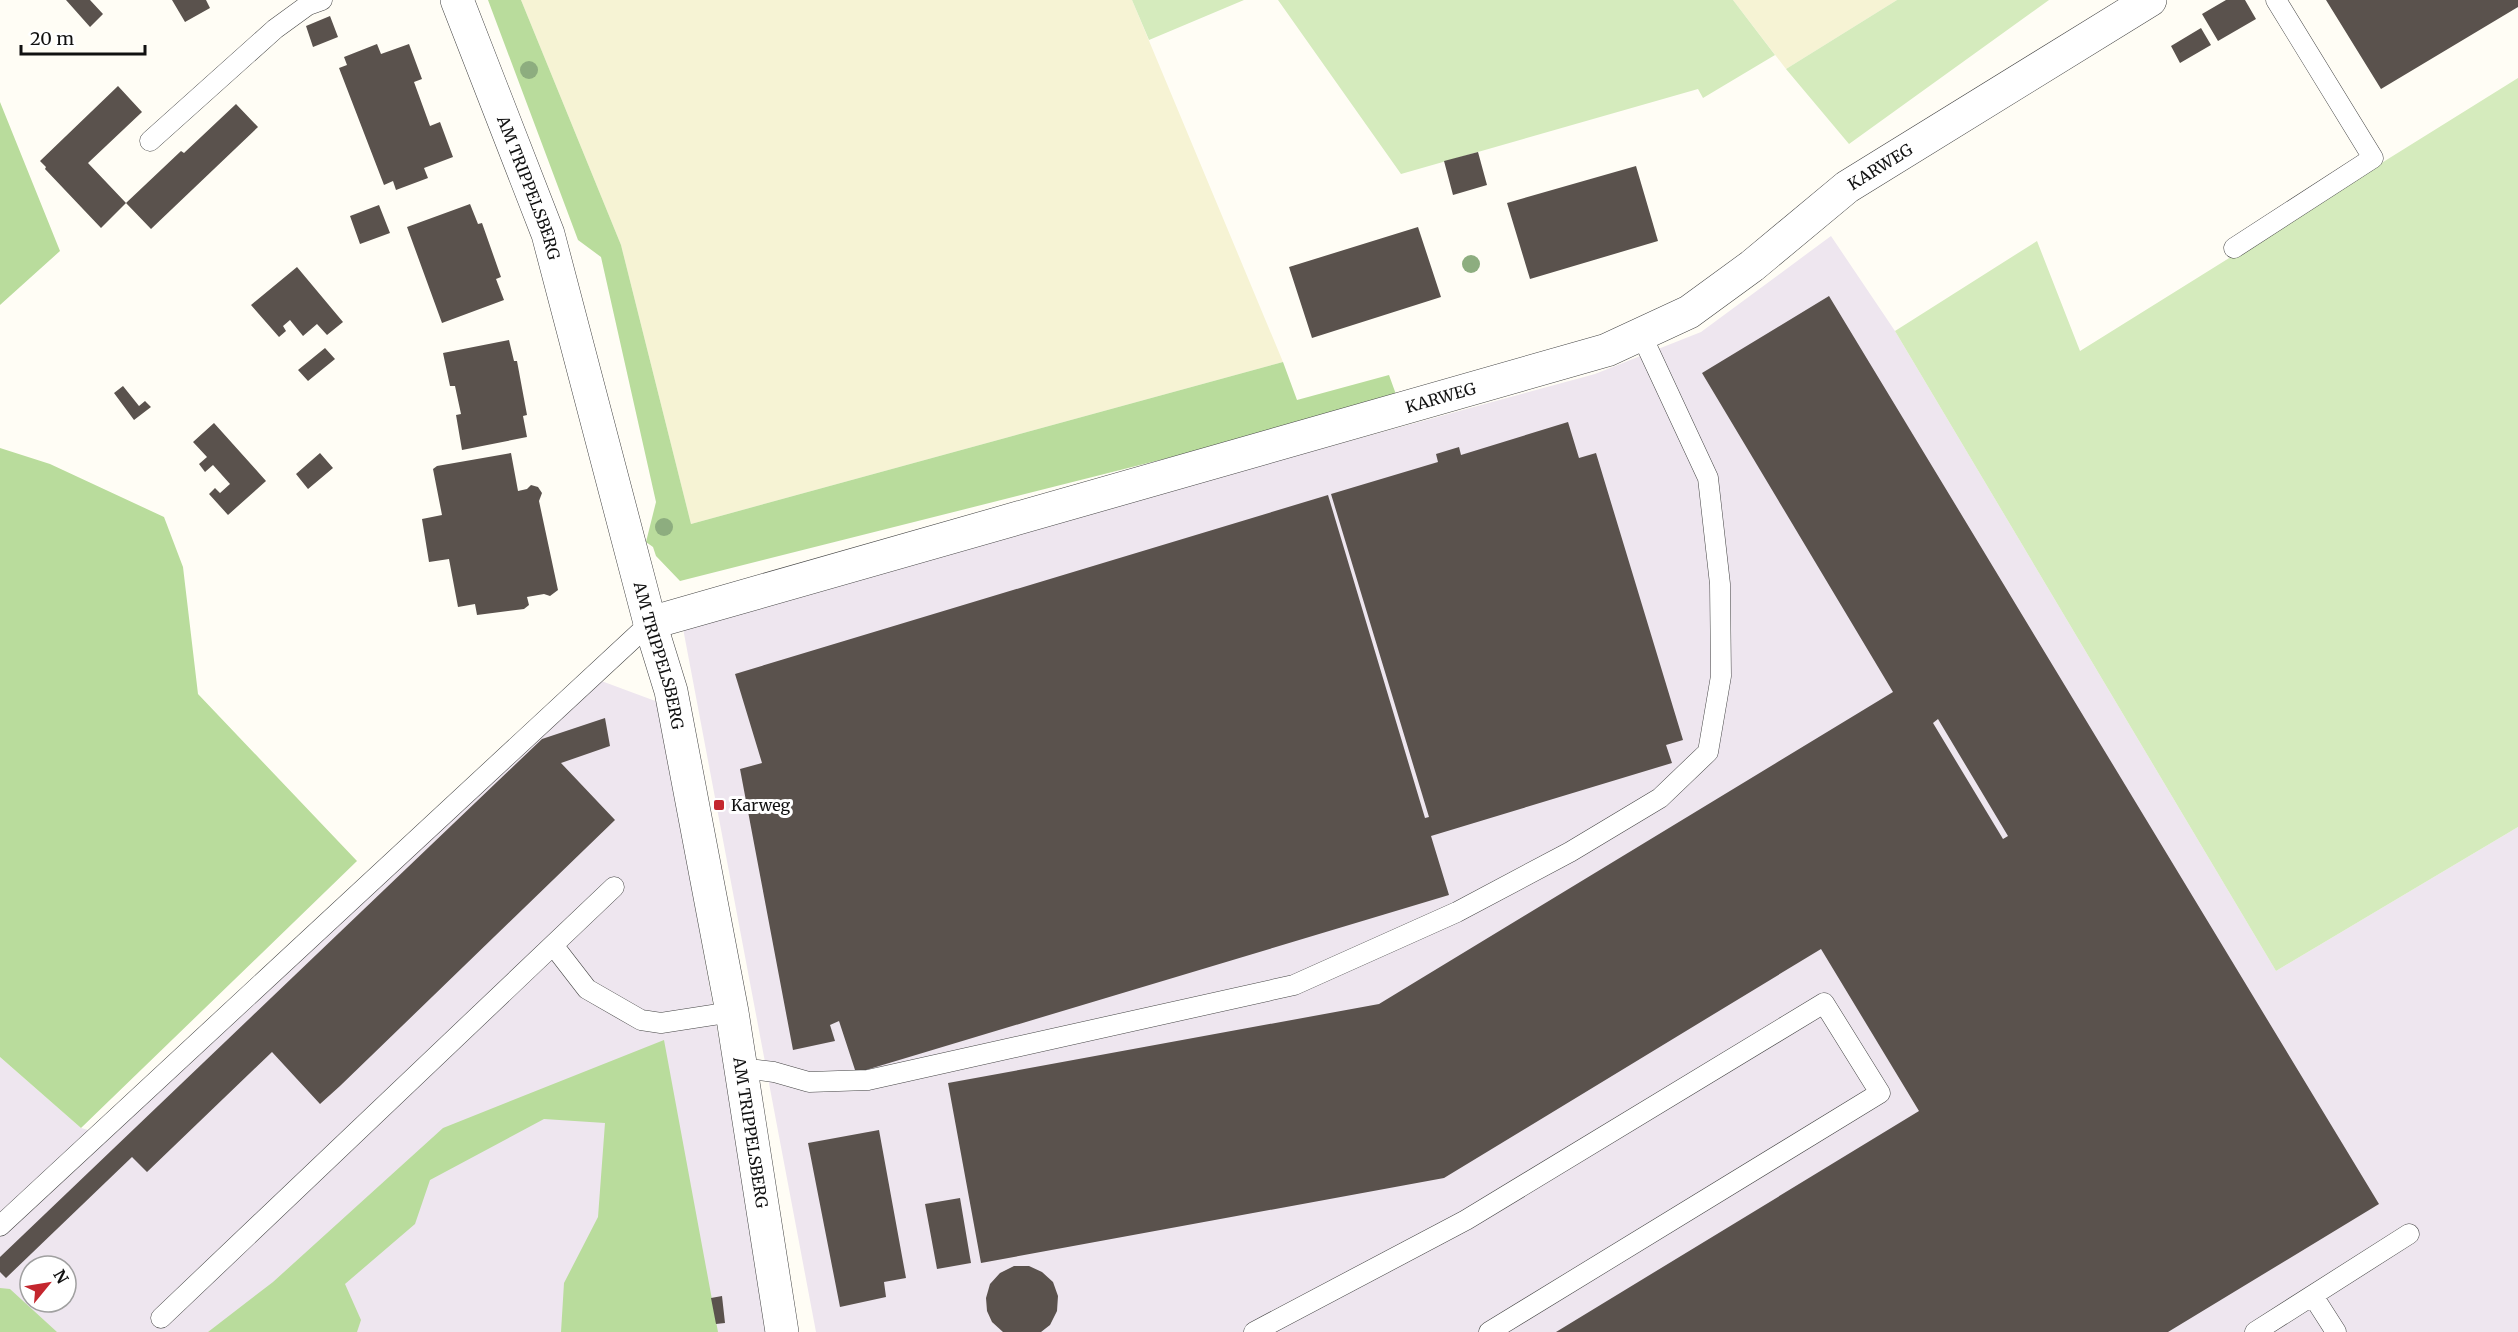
<svg xmlns="http://www.w3.org/2000/svg" width="2518" height="1332" viewBox="0 0 2518 1332" font-family="Merriweather,serif">
	<rect width="100%" height="100%" fill="#fffdf5"/>
	<path fill="#eee6ef" fill-rule="evenodd" d="M1831,236L1895,331L2276,971L2518,827V1332H816L682,623L1595,374L1701,332Z
		M596,679L658,702L772,1332H0V1057L81,1128L92,1131ZM30,1266H66V1302H30Z"/>
	<path fill="#f6f3d4" d="M521,0H1132L1283,362L691,524L621,245Z
		M1733,0H1897L1786,69Z"/>
	<path fill="#d5ebbd" d="M1132,0H1244L1149,40Z
		M1278,0H1733L1775,55L1703,98L1698,89L1401,174Z
		M1897,0H2049L1849,144L1786,69Z
		M2518,78V827L2276,971L1895,331L2037,241L2080,351Z"/>
	<path fill="#b9dc9c" d="M488,0H521L621,245L691,524L1283,362L1297,400L1389,375L1398,400L680,581L656,556L653,547L646,542L656,502L601,257L578,240Z
		M0,102L60,251L0,305Z
		M0,448L50,464L164,517L183,567L198,694L357,861L81,1128L0,1057Z
		M664,1040L718,1332H561L564,1283L598,1217L605,1123L544,1119L430,1180L415,1224L345,1284L361,1320L357,1332H208L273,1282L443,1128Z
		M0,1288L10,1289L57,1332H0Z"/>
	<path fill="#5a524d" fill-rule="evenodd" d="M66,0H90L103,14L90,27Z
		M172,0H206L210,8L185,22Z
		M2226,0H2245L2256,19L2218,41L2202,14Z
		M2326,0H2518V7L2381,89Z
		M330,16L338,37L313,47L306,26Z
		M2201,28L2211,45L2180,63L2171,46Z
		M377,44L381,54L409,44L422,79L414,82L430,126L440,122L453,157L424,168L428,178L396,190L393,181L384,185L339,68L347,65L344,57Z
		M118,86L142,112L88,163L126,203L101,228L45,169L46,167L40,161Z
		M236,104L258,127L151,229L126,203L181,151L184,153Z
		M1478,152L1487,185L1453,195L1444,161Z
		M1636,166L1658,241L1530,279L1507,203Z
		M470,204L478,224L482,223L501,277L496,279L504,300L442,323L407,227Z
		M379,205L390,233L360,244L350,216Z
		M1418,227L1441,297L1312,338L1289,267Z
		M297,267L343,322L327,335L317,324L303,336L290,320L283,326L286,331L279,337L251,305Z
		M1829,296L2379,1204L2168,1332H1556L1919,1111L1821,949L1444,1178L981,1263L948,1083L1379,1004L1893,692L1702,373ZM1938,719L2008,836L2003,839L1933,723Z
		M509,340L514,361H517L527,415L523,416L527,437L462,450L456,415L461,414L455,386H450L443,353Z
		M325,348L335,359L308,381L298,370Z
		M123,386L139,406L145,401L151,407L134,420L114,393Z
		M1568,422L1579,458L1596,453L1683,740L1666,745L1672,763L1431,836L1449,895L856,1073L839,1021L830,1025L835,1041L793,1050L740,769L762,763L735,674L1328,495L1425,818L1429,817L1331,494L1438,462L1436,454L1459,447L1461,455Z
		M214,423L266,481L228,515L209,494L215,488L220,493L230,484L213,465L205,472L199,464L207,457L193,442Z
		M320,453L333,468L308,489L296,474Z
		M511,453L518,491L527,489L531,485L538,487L542,493L539,501L558,590L550,596L544,594L527,597L529,605L524,609L477,615L475,604L458,607L449,559L429,562L422,519L442,515L433,469L437,466Z
		M605,718L610,746L561,763L615,820L340,1086L320,1104L272,1052L147,1172L132,1157L6,1278L0,1272V1257L542,739Z
		M879,1130L906,1278L884,1282L886,1297L840,1307L808,1143Z
		M960,1198L971,1263L937,1269L925,1204Z
		M1014,1266H1029L1042,1272L1053,1282L1058,1296L1057,1311L1050,1325L1041,1332H1003L992,1322L987,1311L986,1298L990,1284L1000,1273Z
		M722,1296L725,1323L716,1324L711,1298Z"/>
	<g fill="none" stroke-linecap="round" stroke-linejoin="round">
		<g stroke="#444" stroke-width="21">
			<path id="service" d="M150,141L275,29L308,5L322,0
				M2234,248L2373,158L2276,0
				M553,945L587,989L641,1020L661,1023L732,1012
				M741,1068L774,1072L809,1082L868,1080L1294,985L1457,912L1570,852L1660,798L1708,752L1721,676L1720,584L1708,478L1641,334
				M0,1226L650,623
				M2313,1296L2336,1332
				M161,1318L614,887
				M1254,1332L1466,1220L1824,1003L1880,1093L1489,1332
				M2255,1332L2409,1234"/>
		</g>
		<g stroke="#444" stroke-width="34">
			<g id="minor">
				<path id="s1" d="M457,0L548,234L650,623L671,691L732,1012L782,1332"/>
				<path id="s2" d="M650,623L1607,350L1689,312L1752,266L1847,187L2150,0"/>
			</g>
		</g>
		<use href="#service" stroke="#fff" stroke-width="20"/>
		<use href="#minor" stroke="#fff" stroke-width="33"/>
	</g>
	<g fill="#8dad7f">
		<circle cx="529" cy="70" r="9"/>
		<circle cx="1471" cy="264" r="9"/>
		<circle cx="664" cy="527" r="9"/>
	</g>
	<rect fill="#c4262e" stroke="#fff" stroke-width="2" x="713" y="799" width="12" height="12" rx="3"/>
	<g text-anchor="middle" stroke-width="6" stroke-linejoin="round" paint-order="stroke">
		<g font-size="16" fill="#111" stroke="#fff">
			<text dy="6" stroke="none"><textPath href="#s2" startOffset="1326">KARWEG</textPath></text>
			<text dy="6" stroke="none"><textPath href="#s1" startOffset="201">AM TRIPPELSBERG</textPath></text>
			<text dy="6" stroke="none"><textPath href="#s2" startOffset="822">KARWEG</textPath></text>
			<text dy="6" stroke="none"><textPath href="#s1" startOffset="687">AM TRIPPELSBERG</textPath></text>
			<text dy="6" stroke="none"><textPath href="#s1" startOffset="1173">AM TRIPPELSBERG</textPath></text>
		</g>
		<g font-size="16" fill="#111" stroke="#fff" text-anchor="start">
			<text x="731" y="811">Karweg</text>
		</g>
	</g>
	<g transform="translate(48 1284) rotate(60)"><circle r="28" fill="#ffffff" stroke="#a0a0a0" stroke-width="1.5"/>
	<path d="M0-4.5L10 22L0 15L-10 22Z" fill="#c4262e"/>
	<text y="-9" font-size="16" font-weight="bold" text-anchor="middle" fill="#111111">N</text>
	</g>
	<path d="M21 45v9h124v-9" fill="none" stroke="#111111" stroke-width="3"/>
	<text x="30" y="45" font-size="18" fill="#111111" stroke="#ffffff" stroke-width="4.5" paint-order="stroke">20 m</text>
</svg>
